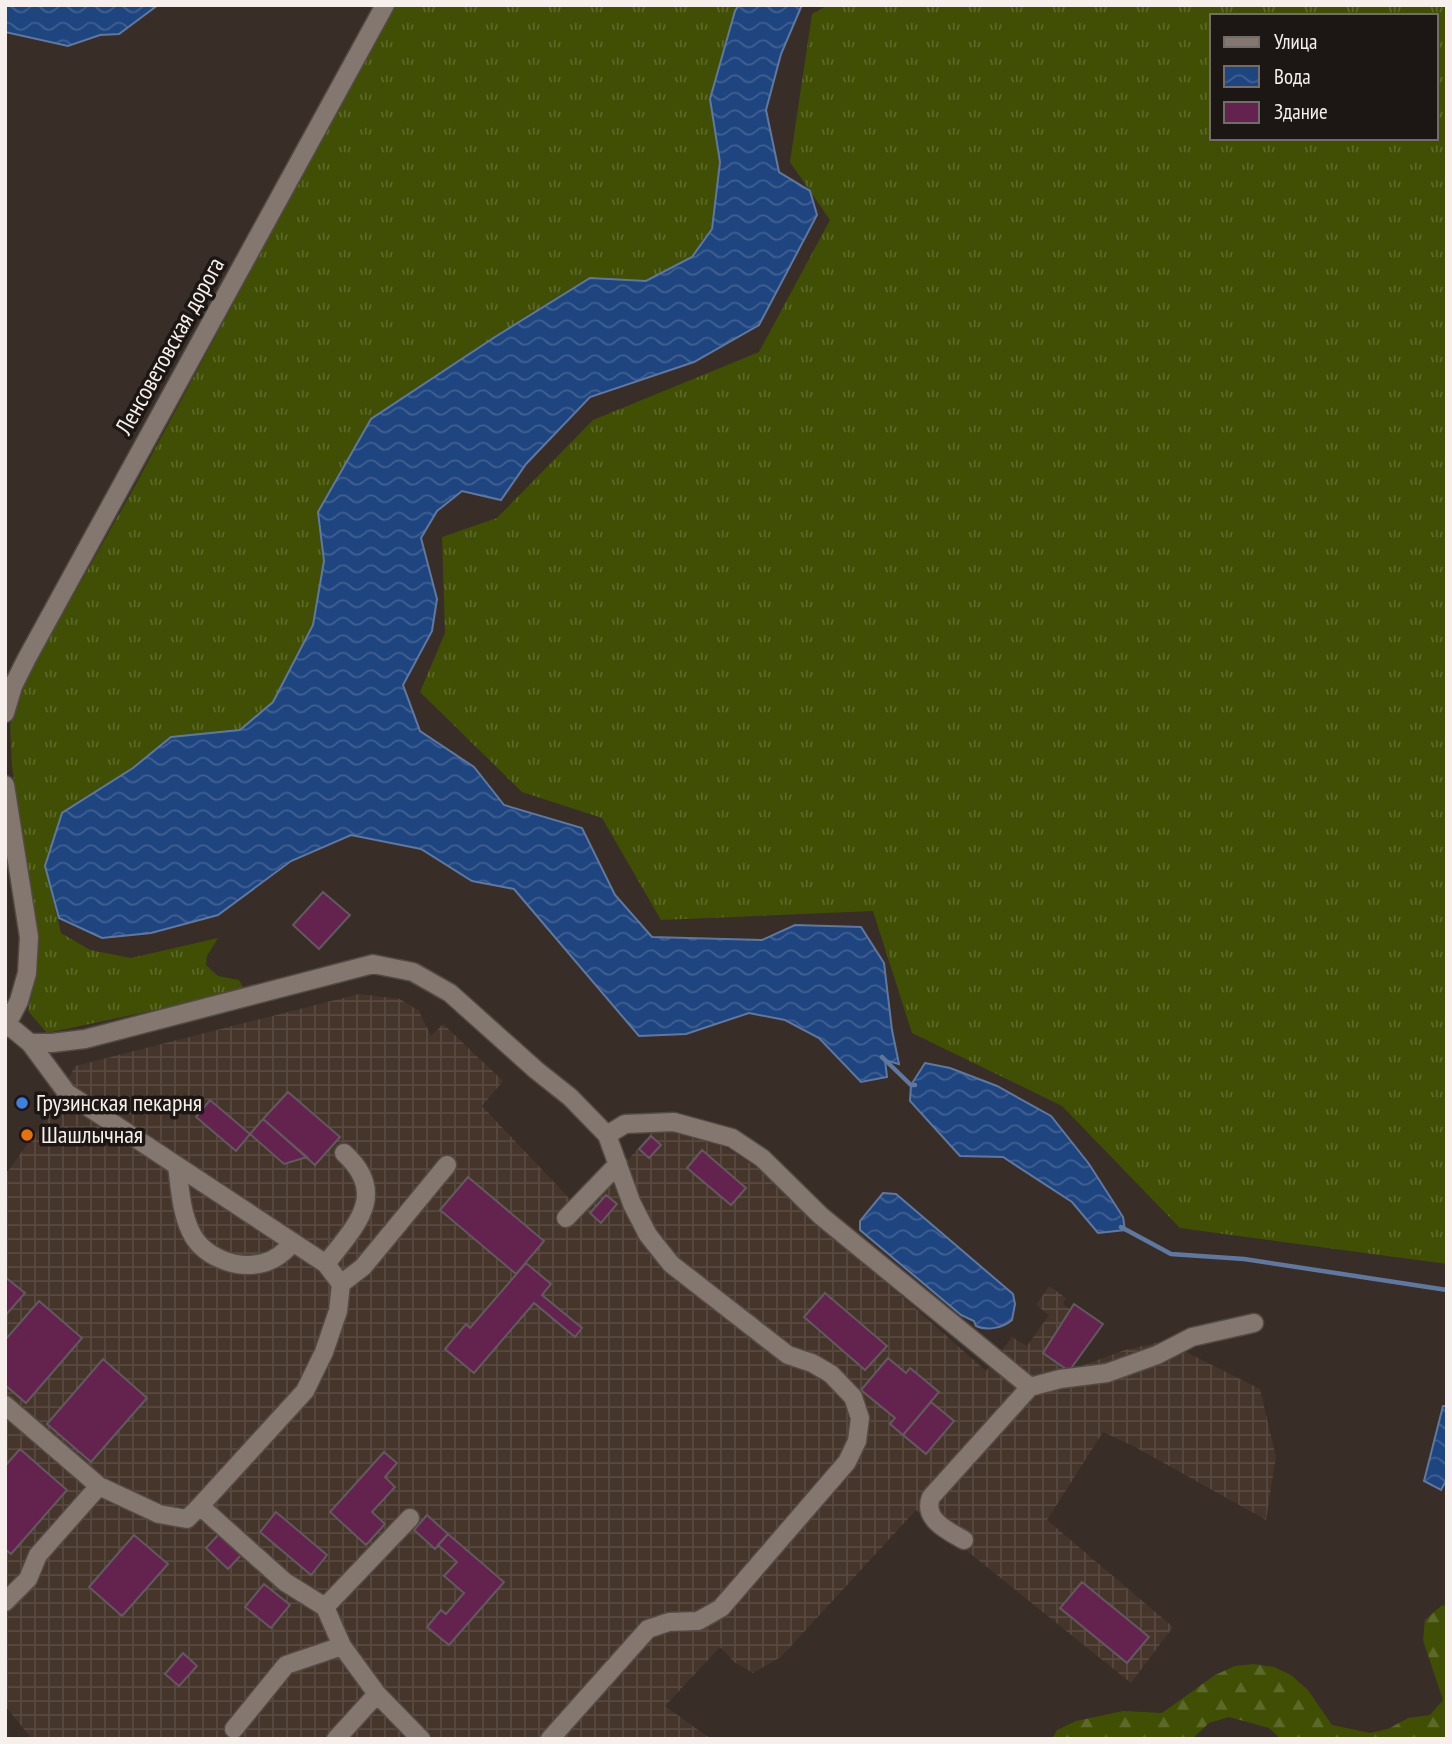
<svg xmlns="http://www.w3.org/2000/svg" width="1452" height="1744" viewBox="0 0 1452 1744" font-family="'PT Sans Narrow',sans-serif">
	<defs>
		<pattern id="industrial-grid" width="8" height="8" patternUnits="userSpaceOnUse" patternTransform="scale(1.75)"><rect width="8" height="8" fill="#46352b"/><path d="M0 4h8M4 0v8" fill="none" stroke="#584940"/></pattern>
		<pattern id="grass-tufts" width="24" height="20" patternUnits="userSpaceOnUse" patternTransform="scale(1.75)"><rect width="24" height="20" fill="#404f04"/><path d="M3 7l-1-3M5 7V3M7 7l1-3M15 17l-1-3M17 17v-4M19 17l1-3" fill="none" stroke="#5c6929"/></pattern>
		<pattern id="forest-firs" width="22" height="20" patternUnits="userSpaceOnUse" patternTransform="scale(1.75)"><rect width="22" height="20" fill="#404f04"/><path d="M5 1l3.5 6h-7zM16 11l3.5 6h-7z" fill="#5c6929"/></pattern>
		<pattern id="water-waves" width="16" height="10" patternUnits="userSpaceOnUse" patternTransform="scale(1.75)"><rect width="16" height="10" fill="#1f4580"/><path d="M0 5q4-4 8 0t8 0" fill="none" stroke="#406092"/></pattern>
	</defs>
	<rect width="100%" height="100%" fill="#382d27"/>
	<path fill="url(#industrial-grid)" d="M359,994L400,999L419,1011L431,1036L443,1024L503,1081L482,1106L583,1213L651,1133L678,1131L719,1143L760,1170L986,1371L1012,1337L1027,1346L1049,1315L1036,1305L1049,1286L1066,1298L1063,1304L1070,1309L1074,1304L1103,1324L1070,1370L1125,1350L1181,1337L1184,1351L1260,1389L1276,1457L1266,1520L1135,1447L1103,1432L1047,1520L1173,1627L1131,1683L916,1510L781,1657L753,1673L734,1662L720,1647L665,1706L711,1739H32L5,1706V1175L55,1106L75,1066Z"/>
	<path fill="url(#grass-tufts)" fill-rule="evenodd" d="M394,5H739L735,11L710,99L720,162L712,229L692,257L646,281L589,278L495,337L371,419L318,512L324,561L313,625L273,702L240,730L171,737L133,768L62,813L45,866L61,933L90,950L131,958L218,938L207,956L206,965L218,976L239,980L245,991L47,1033L28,1011L36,972L38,935L12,767L10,725L19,697L39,656L135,486Z
		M828,5H1447V1264L1180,1228L1062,1106L912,1033L873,911L661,920L602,818L522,792L420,692L445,633L442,537L497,518L593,420L759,352L830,220L790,162L812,14ZM1212,16H1436V138H1212Z"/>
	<path fill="url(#forest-firs)" d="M1447,1605V1739H1281L1269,1728L1229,1717L1209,1723L1192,1739H1052L1057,1730L1076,1721L1123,1711L1162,1713L1215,1675L1235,1666L1254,1664L1274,1667L1291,1675L1308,1690L1332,1725L1370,1733L1388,1729L1408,1718L1430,1715L1443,1700L1423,1640L1425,1620L1441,1606Z"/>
	<path fill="url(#water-waves)" stroke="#6078a0" stroke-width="2" d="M5,5H158L119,34L100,35L68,46L5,32Z
		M739,5H802L781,54L766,110L779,172L810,191L817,215L759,325L694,362L590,397L526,464L501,500L462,491L437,511L421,538L437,599L432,631L403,685L420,731L474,767L504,805L582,828L615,895L652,937L762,940L795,925L861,927L884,963L892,1030L899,1064L885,1060L887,1077L861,1082L819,1038L785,1020L749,1013L686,1034L639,1036L514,889L472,881L421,849L351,835L291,861L218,915L151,933L102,938L59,918L45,866L62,813L133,768L171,737L240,730L273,702L313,625L324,561L318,512L371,419L495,337L590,278L646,281L692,257L712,229L720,162L710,99L735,11Z
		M925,1063L950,1068L997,1086L1051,1116L1089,1164L1123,1217L1125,1230L1098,1233L1072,1202L1003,1157L960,1156L910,1101L911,1085Z
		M883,1193L896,1194L1013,1294L1015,1304L1012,1320C1003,1328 987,1331 976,1326L974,1321L961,1315L860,1230V1221Z
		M1443,1406H1447V1479L1441,1490L1424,1481Z"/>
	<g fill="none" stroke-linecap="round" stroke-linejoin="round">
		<path stroke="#6078a0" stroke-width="4.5" d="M882,1057L911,1085H915
			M1121,1227L1171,1254L1244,1259L1447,1290"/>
	</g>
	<path fill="#64234f" stroke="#64585f" stroke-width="2" d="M323,892L350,915L319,949L293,925Z
		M288,1092L340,1137L315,1165L263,1119Z
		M210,1100L250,1134L236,1151L196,1117Z
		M263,1119L307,1157L284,1164L250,1134Z
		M651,1136L661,1145L649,1158L639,1149Z
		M702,1150L746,1188L731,1205L687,1168Z
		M468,1177L544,1241L516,1274L440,1210Z
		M606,1195L617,1204L601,1223L590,1213Z
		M526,1263L551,1284L542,1295L582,1328L575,1337L534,1303L474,1373L445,1349L466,1324L470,1328Z
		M5,1277L25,1293L5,1316Z
		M825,1293L887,1346L865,1370L804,1317Z
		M39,1301L82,1338L26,1403L5,1385V1340Z
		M1074,1304L1103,1324L1069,1371L1043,1353Z
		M888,1358L906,1373L910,1368L939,1392L903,1435L890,1424L895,1418L861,1390Z
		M103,1359L147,1398L91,1462L47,1424Z
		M931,1402L954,1421L926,1454L903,1435Z
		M20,1449L67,1490L11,1554L5,1549V1466Z
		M384,1452L397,1463L385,1477L395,1487L372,1512L385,1524L366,1545L330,1512Z
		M276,1512L327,1555L311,1575L260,1532Z
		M427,1515L448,1534L435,1549L414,1530Z
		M221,1532L243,1553L228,1569L206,1548Z
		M448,1534L504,1582L449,1645L427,1627L441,1610L446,1614L464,1593L444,1576L457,1562L438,1545Z
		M134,1535L168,1564L122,1616L89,1587Z
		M1082,1582L1149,1637L1127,1663L1060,1608Z
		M264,1584L290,1605L271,1628L245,1607Z
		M183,1653L197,1666L179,1686L165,1674Z"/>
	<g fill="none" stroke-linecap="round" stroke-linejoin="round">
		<g stroke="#534a45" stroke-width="21">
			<path id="minor" d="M5,713L13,686L27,658L385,5
				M5,785L29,937L27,973L19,1001L5,1028
				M7,1024L30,1043L67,1093L326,1264L341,1284L338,1311L324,1352L305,1391L200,1506L285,1582L325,1607L342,1646L377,1694L421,1739
				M30,1043H52L85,1039L373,964L413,972L450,993L536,1070L570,1097L607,1135L632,1204L648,1235L671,1264L788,1355L812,1363L831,1374L853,1397L860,1418L857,1441L847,1462L721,1608L698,1621L669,1622L648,1629L550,1739
				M607,1135L625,1124L674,1122L732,1138L762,1158L821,1216L1030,1387
				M177,1166C180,1187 181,1211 190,1230C201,1256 235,1270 263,1263C276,1260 285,1252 293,1242
				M566,1218L618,1164
				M326,1264C354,1227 390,1195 344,1153
				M341,1284L363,1267L447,1165
				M5,1405L99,1486L159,1514L187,1519L200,1506
				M964,1540C948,1531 922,1519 931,1497L1030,1387L1060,1379L1107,1373L1157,1355L1192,1337L1254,1323
				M5,1602L28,1579L38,1555L99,1486
				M325,1607L410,1518
				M234,1729L286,1665L342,1646
				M336,1739L377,1694"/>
		</g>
		<use href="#minor" stroke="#83776f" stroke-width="18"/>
	</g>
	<circle fill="#3f7fe0" stroke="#1c1714" stroke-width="2.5" cx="22" cy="1103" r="7"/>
	<circle fill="#e8710a" stroke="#1c1714" stroke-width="2.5" cx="27" cy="1135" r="7"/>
	<g text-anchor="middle" stroke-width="7" stroke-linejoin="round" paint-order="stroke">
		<g font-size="24" fill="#f6efeb" stroke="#1c1714">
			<text transform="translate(170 346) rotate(-61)" y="8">Ленсоветовская дорога</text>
		</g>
		<g font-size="24" fill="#f6efeb" stroke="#1c1714" text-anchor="start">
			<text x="36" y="1111">Грузинская пекарня</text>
			<text x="41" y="1143">Шашлычная</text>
		</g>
	</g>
	<rect width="1452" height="1744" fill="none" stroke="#f6efeb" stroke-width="14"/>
	<rect x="1210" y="14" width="228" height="126" fill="#1c1714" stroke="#736d6a" stroke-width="2"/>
	<rect x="1224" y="37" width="35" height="10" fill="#83776f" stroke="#736d6a" stroke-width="2"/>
	<text x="1274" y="49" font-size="21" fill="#f6efeb">Улица</text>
	<rect x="1224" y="66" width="35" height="21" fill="url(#water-waves)" stroke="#736d6a" stroke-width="2"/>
	<text x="1274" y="84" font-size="21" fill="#f6efeb">Вода</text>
	<rect x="1224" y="102" width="35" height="21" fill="#64234f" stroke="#736d6a" stroke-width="2"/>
	<text x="1274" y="119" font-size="21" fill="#f6efeb">Здание</text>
</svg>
